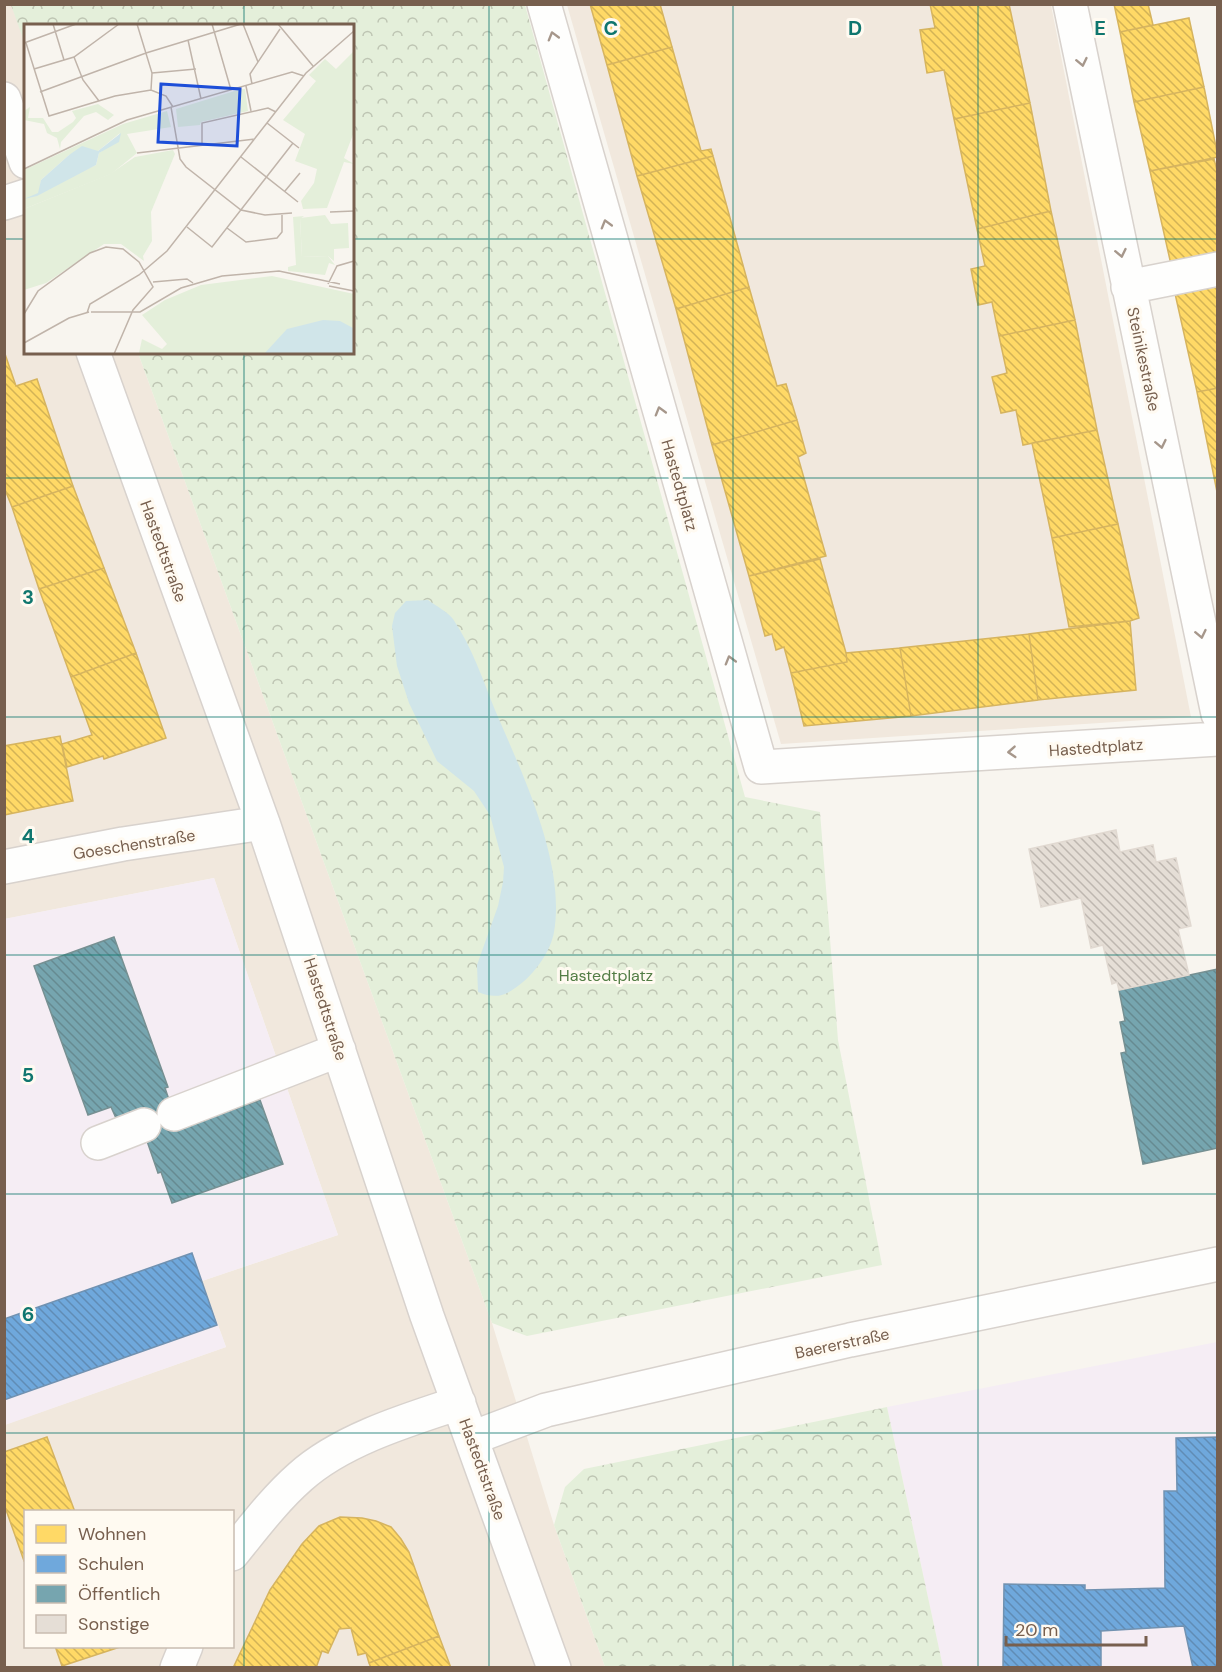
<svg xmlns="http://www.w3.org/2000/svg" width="1222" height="1672" viewBox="0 0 1222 1672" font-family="'DM Sans',sans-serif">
	<defs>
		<pattern id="forest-crowns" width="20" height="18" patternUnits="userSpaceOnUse" patternTransform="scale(1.5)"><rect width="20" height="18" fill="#e4efda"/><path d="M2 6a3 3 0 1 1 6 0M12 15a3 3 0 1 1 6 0" fill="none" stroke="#bec5b3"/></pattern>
		<pattern id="homes-back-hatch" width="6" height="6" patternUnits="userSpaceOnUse" patternTransform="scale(1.5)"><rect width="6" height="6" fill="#ffd966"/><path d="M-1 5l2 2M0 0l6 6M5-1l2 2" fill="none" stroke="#d3b356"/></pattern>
		<pattern id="schools-back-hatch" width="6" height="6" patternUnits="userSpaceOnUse" patternTransform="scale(1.5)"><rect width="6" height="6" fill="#6fa8dc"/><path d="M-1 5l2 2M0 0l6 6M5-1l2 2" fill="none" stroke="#608cb5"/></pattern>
		<pattern id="public-back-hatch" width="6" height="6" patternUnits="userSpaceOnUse" patternTransform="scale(1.5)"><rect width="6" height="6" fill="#76a5af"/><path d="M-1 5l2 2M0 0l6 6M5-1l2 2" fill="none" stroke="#668a91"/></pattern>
		<pattern id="building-back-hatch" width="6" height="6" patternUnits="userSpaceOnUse" patternTransform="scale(1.5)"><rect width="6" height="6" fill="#e5ded6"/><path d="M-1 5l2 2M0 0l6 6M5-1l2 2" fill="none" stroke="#beb7b0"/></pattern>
	</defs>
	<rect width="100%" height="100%" fill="#f8f5ef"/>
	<path fill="#f1e8dd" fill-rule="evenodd" d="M11,4L26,44V352L138,353L492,1323L554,1525L605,1667H5L4,1425L226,1347L202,1281L338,1235L214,878L5,919L4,5ZM26,1512H232V1646H26Z
		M567,5H1051L1191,717L781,744Z"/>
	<path fill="#f5edf4" d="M214,878L338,1235L202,1281L226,1347L5,1425L4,919Z
		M1217,1342V1667H943L887,1407Z"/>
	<path fill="url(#forest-crowns)" d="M11,5H525L745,797L820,812L838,1040L882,1265L527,1336L492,1323L138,353L352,352V26H26L25,44Z
		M887,1407L943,1667H605L554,1525L565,1487L584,1469Z"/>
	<path fill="#d0e5e9" d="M428,600C436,606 448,612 453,619C472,647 483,680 495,710C522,773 566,863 554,932C551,950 537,970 523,982C507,995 498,1000 478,992L477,965L498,906L503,882L504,867L490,815L474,791L437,761L409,703L397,666L392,626L395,613L406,601Z"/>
	<path fill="url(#homes-back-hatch)" stroke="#d6b45f" stroke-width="1.5" d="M590,4H660L672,47L607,65Z
		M930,4H1009L1030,103L954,119L944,70L927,73L920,30L935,28Z
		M1114,4H1148L1153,25L1120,32Z
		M1189,18L1204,87L1134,102L1120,32Z
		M672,47L701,151L711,149L713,156L637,176L607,65Z
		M1204,87L1218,157L1150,171L1134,102Z
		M1030,103L1051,211L977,229L954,119Z
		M713,156L749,287L676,309L637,176Z
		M1214,159L1218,174V260L1172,269L1150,171Z
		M1051,211L1075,320L999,336L992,302L978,305L971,269L985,266L977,229Z
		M1218,281V388L1197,392L1174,289Z
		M749,287L777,386L786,384L797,420L712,445L676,309Z
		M1075,320L1097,430L1023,445L1016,410L1001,413L992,377L1007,373L999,336Z
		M4,351L16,386L37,379L73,486L12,507L4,487Z
		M1218,388V492H1217L1197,392Z
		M797,420L806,453L798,457L826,556L749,576L712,445Z
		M1097,430L1118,524L1052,538L1032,443Z
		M73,486L104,568L39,589L12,507Z
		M1118,524L1139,618L1130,621L1069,627L1052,538Z
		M820,559L846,653L847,662L791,673L784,647L776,650L772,634L765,636L749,576Z
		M104,568L136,653L71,677L39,589Z
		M1130,621L1136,690L1038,700L1029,634Z
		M1029,634L1038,700L911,716L900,648Z
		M900,648L911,716L804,726L791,673L847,662L846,653Z
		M136,653L166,738L104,759L103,756L67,767L62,744L92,735L71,677Z
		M60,736L73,801L4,815V746Z
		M47,1437L75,1512H26V1560L24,1561L4,1504V1452Z
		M340,1517L362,1518L376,1521L391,1527L401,1539L409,1552L439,1636L369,1663L366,1653L358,1655L351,1628L339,1629L328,1653L322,1651L316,1668H233L270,1590L302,1544L319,1526Z
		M439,1636L451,1668H371L369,1663Z
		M55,1646H123L62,1666Z"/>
	<path fill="url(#schools-back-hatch)" stroke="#7192b1" stroke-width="1.5" d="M192,1253L217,1325L4,1400V1319Z
		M1218,1437V1668H1193L1184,1626L1101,1631V1668H1003L1004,1584L1085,1585V1590L1165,1588L1164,1491H1177L1176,1438Z"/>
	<path fill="url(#public-back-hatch)" stroke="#769092" stroke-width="1.5" d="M114,937L168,1087L165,1088L179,1129L260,1100L283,1164L172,1203L161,1172L158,1173L147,1141L139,1110L116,1118L111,1107L88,1115L34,966Z
		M1218,969V1001L1216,1002L1218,1011V1148L1143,1164L1121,1053L1126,1052L1120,1022L1125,1021L1119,990Z"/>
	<path fill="url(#building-back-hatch)" stroke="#e1d9d1" stroke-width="1.5" d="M1116,830L1120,852L1153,845L1156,862L1176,858L1191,926L1178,929L1189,975L1119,990L1117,982L1112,984L1103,945L1091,948L1081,898L1041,907L1029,849Z"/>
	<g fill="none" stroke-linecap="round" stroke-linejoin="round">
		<g stroke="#d8d2cd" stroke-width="36">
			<path id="minor" d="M544,4L761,767L1218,739
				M1070,4L1218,714
				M4,99L26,162
				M4,203L26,196
				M1128,287L1218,269
				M93,352L263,823L427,1316L554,1668
				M4,867L123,844L263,823
				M174,1114L339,1050
				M98,1143L144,1125
				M472,1438L546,1410L850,1340L1218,1264
				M232,1554C254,1527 274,1500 300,1477C341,1440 407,1420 459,1403
				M177,1668L186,1646"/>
		</g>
		<use href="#minor" stroke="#fefefd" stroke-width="33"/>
	</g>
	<defs><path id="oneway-chevron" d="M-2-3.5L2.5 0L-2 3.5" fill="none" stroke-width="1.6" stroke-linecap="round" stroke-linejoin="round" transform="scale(1.5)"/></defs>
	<g stroke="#a6978b">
		<use href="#oneway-chevron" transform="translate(553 36) rotate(-106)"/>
		<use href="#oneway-chevron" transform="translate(1082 62) rotate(78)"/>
		<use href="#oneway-chevron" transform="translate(606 224) rotate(-106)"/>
		<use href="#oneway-chevron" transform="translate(1121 253) rotate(78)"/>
		<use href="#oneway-chevron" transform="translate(660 411) rotate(-106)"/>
		<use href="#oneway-chevron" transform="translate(1161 444) rotate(78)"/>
		<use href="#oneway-chevron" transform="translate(1201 634) rotate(78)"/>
		<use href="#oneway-chevron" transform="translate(730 660) rotate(-106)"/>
		<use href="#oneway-chevron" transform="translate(1012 752) rotate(176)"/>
	</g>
	<path fill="none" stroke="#0f766e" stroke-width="1.5" stroke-opacity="0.55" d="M244,4V26M489,4V1668M733,4V1668M978,4V1668M4,239H26M352,239H1218M244,352V1668M4,478H1218M4,717H1218M4,955H1218M4,1194H1218M4,1433H1218"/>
	<g text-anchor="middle" stroke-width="6" stroke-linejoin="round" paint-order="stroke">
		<g font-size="16" fill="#775f4e" stroke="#fffaf1">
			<text transform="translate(1144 359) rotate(78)" y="6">Steinikestraße</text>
			<text transform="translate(680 485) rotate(74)" y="6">Hastedtplatz</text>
			<text transform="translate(164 551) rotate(70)" y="6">Hastedtstraße</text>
			<text transform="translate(1096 747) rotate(-4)" y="6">Hastedtplatz</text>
			<text transform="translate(134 844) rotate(-9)" y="6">Goeschenstraße</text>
			<text transform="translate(326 1009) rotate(72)" y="6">Hastedtstraße</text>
			<text transform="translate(842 1343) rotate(-12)" y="6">Baererstraße</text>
			<text transform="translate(483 1469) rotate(70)" y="6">Hastedtstraße</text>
		</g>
		<g font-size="16" fill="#537d45" stroke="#fffaf1">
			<text x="606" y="981">Hastedtplatz</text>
		</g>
	</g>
	<g transform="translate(24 24)">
		<rect width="330" height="330" fill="#f8f5ef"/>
		<path d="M330,27V108L320,134L330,140L320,138L303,184L279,185L277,177L290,159L293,145L271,137L281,110L259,96L292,57L285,51L301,35L312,45ZM217,65H221L224,87L177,98L176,101L154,103L152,85ZM74,80L90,91L84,96L72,88L60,92L37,118L36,125L33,114L23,109L20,100L0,96V87L6,83L4,94H19L28,108H34L49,98L52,94L48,87ZM143,87L147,103L103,110L113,129L87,150L0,185V146L99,100ZM96,109L91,118L75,129L72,141L16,166L17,156L45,131L74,127ZM280,192L276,195L278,233L304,232L311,241L305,239L301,251L264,247V243L272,241L269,193ZM248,252L330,270V330L115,329L118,315L138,325L143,320L118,291L141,276L177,261Z" fill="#e4efda" fill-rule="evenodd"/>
		<path d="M149,126L151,130L127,188L128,217L119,232L120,237L97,220H80L22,259L0,266V185L86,150L111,133Z" fill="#e4efda"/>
		<path d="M301,191L307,200L324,199L325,224L310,225V237L304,232L278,233L276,194Z" fill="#e4efda"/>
		<path d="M97,109L95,118L75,129L72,141L13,172L0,175L14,169L17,156L45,131L58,122L74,127ZM299,296L316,297L329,304L330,330H240L263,305Z" fill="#d0e5e9"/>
		<path fill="none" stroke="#c0b4aa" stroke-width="1.5" d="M29,0L40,36M113,0L128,49L127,66M188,0L207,66M219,0L234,38M254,0L289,42M164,16L177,75M0,19L52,0M2,19L25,92L91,72L127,66L142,72L149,83M50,33L59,56L75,77M10,45L50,33L95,0M128,49L172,45M228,60L226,50L256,5M222,62L227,87M16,68L122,29L217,0M147,83L156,135L162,143L217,186L241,191L268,189M243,99L275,124M178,121V99L244,84L252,88M113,129L231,115M217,133L274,178M0,145L103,96L268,48L280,52M261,167L276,149M306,188L330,187M163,203L188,223L269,119M203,204L222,218L253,214L258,208V191M129,258L163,255L169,259M304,260L313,242L330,237M305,262L330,267M67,288H116L157,264L198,252L255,247L316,260M63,289L66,280L115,251L143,227L282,49L330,7M0,290L14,267L66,229L82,223L99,225L115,238L129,263L109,286L90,330M0,319L45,294L65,288"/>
		<path fill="#1d4ed8" fill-opacity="0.15" stroke="#1d4ed8" stroke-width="3" d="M137,60L216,65L213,122L134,118Z"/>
		<rect width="330" height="330" fill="none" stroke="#775f4e" stroke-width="3"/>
	</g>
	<g font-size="20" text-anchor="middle" font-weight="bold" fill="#0f766e" stroke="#fffaf1" stroke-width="6" stroke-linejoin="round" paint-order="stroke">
		<text x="611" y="35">C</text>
		<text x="855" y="35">D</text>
		<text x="1100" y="35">E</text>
		<text x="28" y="604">3</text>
		<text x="28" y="843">4</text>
		<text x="28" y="1082">5</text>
		<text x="28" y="1321">6</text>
	</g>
	<rect width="1222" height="1672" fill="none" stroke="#775f4e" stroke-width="12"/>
	<rect x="24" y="1510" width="210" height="138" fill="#fffaf1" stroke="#c9bcb0" stroke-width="1.5"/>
	<rect x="36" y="1525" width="30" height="18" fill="#ffd966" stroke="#c9bcb0" stroke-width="1.5"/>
	<text x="78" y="1540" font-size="18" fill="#775f4e">Wohnen</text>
	<rect x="36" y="1555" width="30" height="18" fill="#6fa8dc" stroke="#c9bcb0" stroke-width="1.5"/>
	<text x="78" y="1570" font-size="18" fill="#775f4e">Schulen</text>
	<rect x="36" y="1585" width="30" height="18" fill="#76a5af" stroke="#c9bcb0" stroke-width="1.5"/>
	<text x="78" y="1600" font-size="18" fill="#775f4e">Öffentlich</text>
	<rect x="36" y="1615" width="30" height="18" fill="#e5ded6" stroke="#c9bcb0" stroke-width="1.5"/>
	<text x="78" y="1630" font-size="18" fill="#775f4e">Sonstige</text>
	<path d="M1006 1636v9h140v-9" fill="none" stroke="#775f4e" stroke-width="3"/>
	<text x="1015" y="1636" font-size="18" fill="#775f4e" stroke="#fffaf1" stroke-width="4.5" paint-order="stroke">20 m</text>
</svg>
